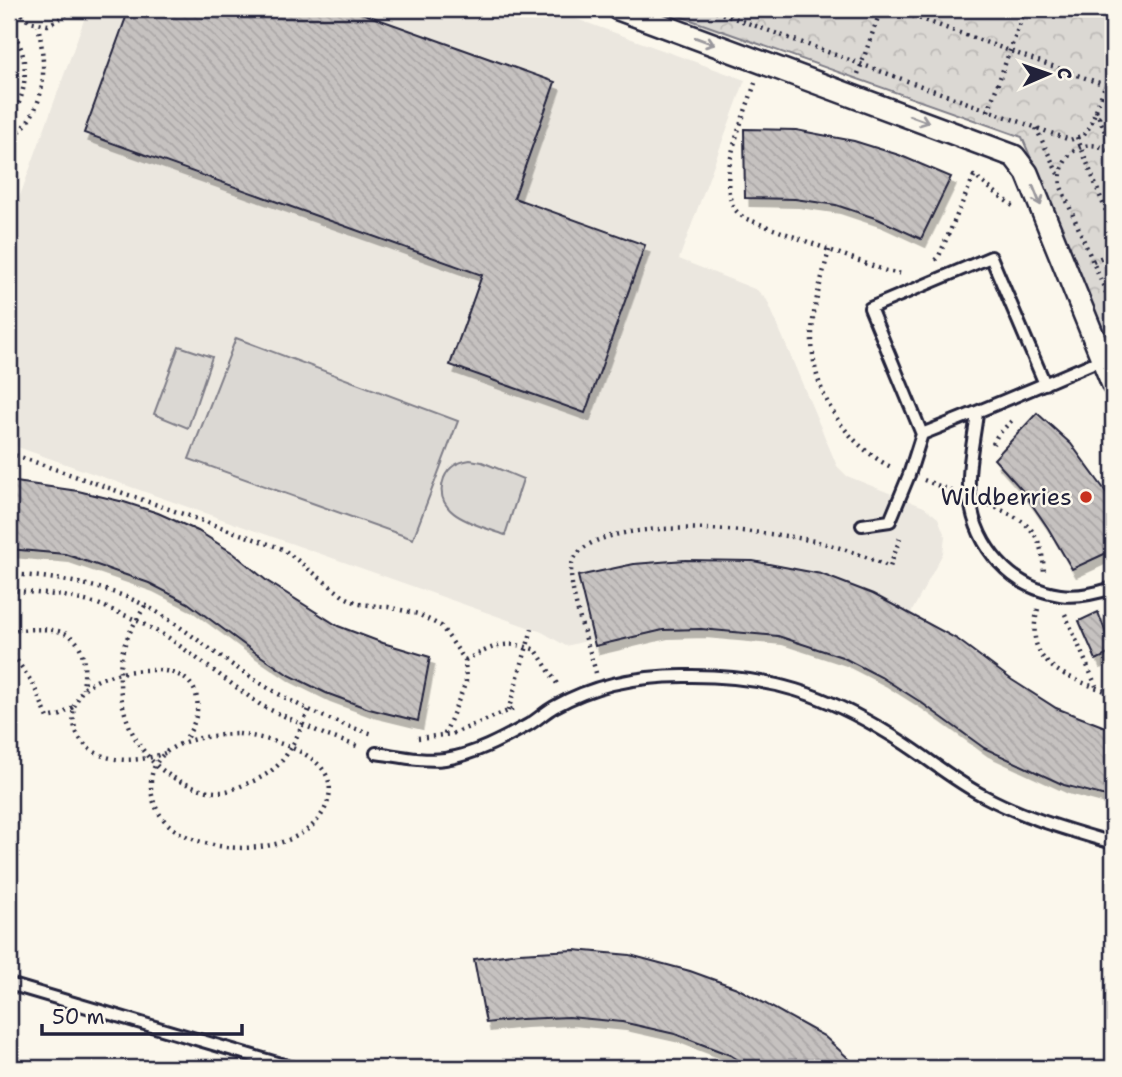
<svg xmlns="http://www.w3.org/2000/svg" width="1122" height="1077" viewBox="0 0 1122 1077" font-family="'Shantell Sans',sans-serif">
	<defs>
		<pattern id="park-crowns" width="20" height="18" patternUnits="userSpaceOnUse" patternTransform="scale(1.75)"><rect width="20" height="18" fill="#dbd8d3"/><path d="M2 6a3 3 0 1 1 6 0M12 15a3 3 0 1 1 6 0" fill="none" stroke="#bcb9b6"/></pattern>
		<pattern id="building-back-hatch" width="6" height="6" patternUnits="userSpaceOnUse" patternTransform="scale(1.75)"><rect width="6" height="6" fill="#c6c2c0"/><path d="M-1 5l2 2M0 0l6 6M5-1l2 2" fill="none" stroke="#aaa6a6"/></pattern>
		<filter id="shadow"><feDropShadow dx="4.5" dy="8" stdDeviation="0" flood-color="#0004"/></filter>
	</defs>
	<rect width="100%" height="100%" fill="#fbf7ec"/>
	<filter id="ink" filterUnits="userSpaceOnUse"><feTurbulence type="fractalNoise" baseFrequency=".0143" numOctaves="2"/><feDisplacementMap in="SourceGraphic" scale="14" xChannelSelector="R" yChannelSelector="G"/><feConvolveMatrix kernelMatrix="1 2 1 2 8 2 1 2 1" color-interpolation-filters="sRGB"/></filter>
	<g filter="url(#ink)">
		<path fill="#ebe7df" d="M88,9H549L745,80L679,259L757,290L767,300L837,466L847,476L924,507L938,518L945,536L943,553L911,613L873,594L821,574L753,561L685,560L634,564L594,639L566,646L542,632L9,444V226Z"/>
		<path fill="#dbd8d3" stroke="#7e7d87" stroke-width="2" d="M236,338L458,421L413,539L189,459Z
			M179,346L212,357L188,428L154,414Z
			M470,460L482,462L523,479L505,535C479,525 430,516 444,478C449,466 458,462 470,460Z"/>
		<path fill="url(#park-crowns)" stroke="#7e7d87" stroke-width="2" d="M660,9H1113V353L1022,137Z"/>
		<path fill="url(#building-back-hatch)" stroke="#22223b" stroke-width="2" filter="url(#shadow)" d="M129,9H350L555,82L514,198L645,245L585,413L450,365L482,275L84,133Z
			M744,129L796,130L854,141L899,155L951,177L921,239L878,219L836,205L795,199L745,198Z
			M1037,413L1071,444L1104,489L1113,506V550L1072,569L1048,528L1022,490L994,459Z
			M9,481L78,491L124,502L158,513L198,531L233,553L267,581L338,626L383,643L430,657L418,721L369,709L326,693L287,674L246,646L188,603L149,583L65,554L9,549Z
			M685,560L753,561L821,574L873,594L957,639L1012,680L1056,708L1113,730V798L1064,785L984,748L919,701L881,677L842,657L778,636L701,629L663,630L595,646L578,576L634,564Z
			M1098,612L1113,652L1096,660L1079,621Z
			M574,950L630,955L690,971L737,988L824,1036L859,1068H751L730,1055L675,1034L622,1022L569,1017L521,1019L486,1023L474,959L519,953Z"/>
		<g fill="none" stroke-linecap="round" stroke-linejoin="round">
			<g stroke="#22223b" stroke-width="16">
				<path id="service" d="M1045,384L991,257L870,308L922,434C983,410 1042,385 1102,359
					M977,413C974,440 966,471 970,499C976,547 1011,588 1060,595C1077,598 1097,593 1113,588
					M862,525L890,521L909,475L922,434
					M376,753C398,756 423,762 445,759C473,755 503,739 528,725C537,720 545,712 554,707C596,683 644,675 692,676C770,676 825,694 891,735C923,754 951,779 984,796C1025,818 1069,830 1113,843
					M9,984L294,1068"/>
			</g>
			<g stroke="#22223b" stroke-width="26">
				<path id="minor" d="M618,9L1014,156L1027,173L1113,385"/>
			</g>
			<path stroke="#22223b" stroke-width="4.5" stroke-dasharray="2 5" stroke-linecap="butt" d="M17,9L28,21L48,25L65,16L69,9
				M709,9L1070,140L1084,135L1090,126L1113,64
				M893,9L1105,85
				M1079,9L1113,21
				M9,29C31,50 29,97 9,119
				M858,74L881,9
				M755,83C745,115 717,173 733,206C735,211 741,215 744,218L886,271L903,274
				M1096,110L1113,151
				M988,111L1025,9
				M1099,117L1106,114L1113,116
				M1036,128L1059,176
				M1077,137L1113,229
				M9,141C48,110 47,70 38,25
				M1113,155C1087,131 1056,155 1061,187L1113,309
				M829,250C822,279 811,311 812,341C813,394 846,445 893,468
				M935,260L939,256L974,176L1013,206
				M1113,260V275
				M1093,261L1113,253
				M993,444L997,436L1014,418
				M9,453L283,549L343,596L359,604L388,607L418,614L441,626L465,660L466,682L444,736
				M924,480L952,491
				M989,505C1027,520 1042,530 1044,573
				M9,574C54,577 107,585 148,607C181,625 209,650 240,670C280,697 327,722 374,734
				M9,590L64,596L98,604L136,620L169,638L262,706L328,736L360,747
				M145,606C136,621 126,636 122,654C112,707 137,766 189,785C198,788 210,793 220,792C228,792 238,787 246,784C257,780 269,774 278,765C292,751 301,728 309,709
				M1038,609C1021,668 1070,677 1113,694
				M1065,614L1096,686
				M9,631C60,626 91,627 83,689
				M9,649L33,684L48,718L61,715L73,707
				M465,660C495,646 504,639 536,650L559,687
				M596,673C590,648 566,586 572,564C587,510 770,531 814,541C840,547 865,556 890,567L901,535
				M508,711L532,629
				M239,734C269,738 338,754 329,797C315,858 209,860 169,825C159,816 152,803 151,788C148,741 204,735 239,734Z
				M418,738L452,734L515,708
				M165,753C136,764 90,765 76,731C73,723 72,712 75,704C77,701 80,693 83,690C98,673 149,666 170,672C206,681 202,717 184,741"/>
			<use href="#service" stroke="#fbf7ec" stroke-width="10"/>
			<use href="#minor" stroke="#fbf7ec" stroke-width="21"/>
		</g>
		<defs><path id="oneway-shaft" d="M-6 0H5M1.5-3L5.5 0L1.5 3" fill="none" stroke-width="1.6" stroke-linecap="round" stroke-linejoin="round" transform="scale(1.75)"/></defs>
		<g stroke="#99979c">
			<use href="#oneway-shaft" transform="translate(705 41) rotate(20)"/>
			<use href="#oneway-shaft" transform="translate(919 119) rotate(20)"/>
			<use href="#oneway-shaft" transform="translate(1037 196) rotate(68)"/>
		</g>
	</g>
	<circle fill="#c8321e" stroke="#fbf7ec" stroke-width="2.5" cx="1086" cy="497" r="7"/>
	<g text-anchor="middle" stroke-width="5" stroke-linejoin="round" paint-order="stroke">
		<g font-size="24" fill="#22223b" stroke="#fbf7ec" text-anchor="end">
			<text x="1072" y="505">Wildberries</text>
		</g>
	</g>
	<rect width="1122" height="1077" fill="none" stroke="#fbf7ec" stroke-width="35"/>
	<rect x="18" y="18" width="1087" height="1042" fill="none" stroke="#22223b" stroke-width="2.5" filter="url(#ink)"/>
	<g transform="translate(1048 74) rotate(88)" stroke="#fbf7ec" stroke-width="5" paint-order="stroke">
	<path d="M0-5L12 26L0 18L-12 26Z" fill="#22223b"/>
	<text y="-10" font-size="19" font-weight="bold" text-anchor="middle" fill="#22223b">С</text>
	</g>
	<path d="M42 1024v10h200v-10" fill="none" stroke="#22223b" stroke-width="3.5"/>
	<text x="52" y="1024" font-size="21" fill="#22223b" stroke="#fbf7ec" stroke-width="5" paint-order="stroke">50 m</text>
</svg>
